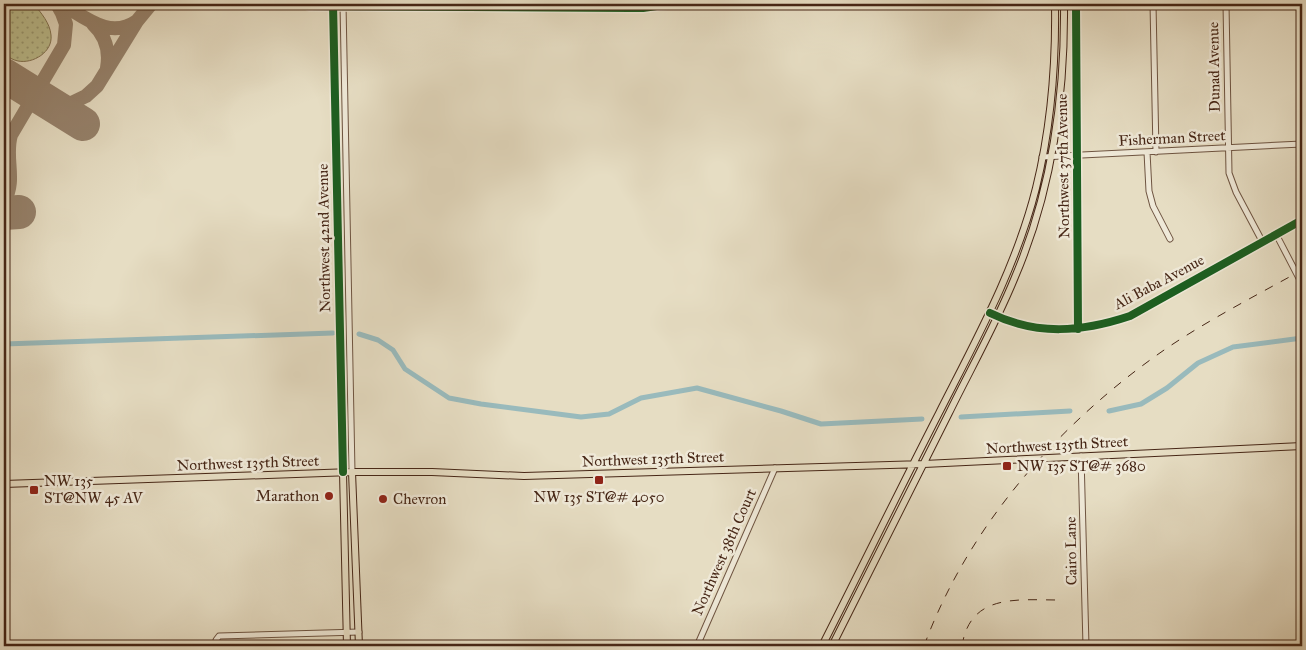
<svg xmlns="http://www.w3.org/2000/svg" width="1306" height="650" viewBox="0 0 1306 650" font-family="'IM FELL Great Primer',serif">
	<defs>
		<pattern id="grass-dots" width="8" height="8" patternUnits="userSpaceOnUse" patternTransform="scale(1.25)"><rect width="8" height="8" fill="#bdbf8f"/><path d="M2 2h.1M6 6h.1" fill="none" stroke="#9b9b74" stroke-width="1.8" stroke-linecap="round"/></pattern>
	</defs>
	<rect width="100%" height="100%" fill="#e6ddc3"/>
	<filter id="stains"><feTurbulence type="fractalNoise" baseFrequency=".004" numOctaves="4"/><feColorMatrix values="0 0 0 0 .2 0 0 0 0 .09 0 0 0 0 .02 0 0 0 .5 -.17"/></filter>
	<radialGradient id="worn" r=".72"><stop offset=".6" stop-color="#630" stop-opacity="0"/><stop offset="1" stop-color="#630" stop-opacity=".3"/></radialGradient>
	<path fill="url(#grass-dots)" stroke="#827252" d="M4,4H34C41,13 50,23 51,35C53,52 33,64 18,61C13,60 8,57 4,54Z"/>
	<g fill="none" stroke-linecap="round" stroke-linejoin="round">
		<path stroke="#99babc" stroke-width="5" d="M359,334L378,340L393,350L405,369L449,398L481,404L581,417L609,414L641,398L697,388L781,411L821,424L922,419
			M4,344L333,333
			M1109,411L1141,404L1167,388L1198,363L1233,347L1302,338
			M961,417L1070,411"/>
		<path stroke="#96826c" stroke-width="14" d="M62,4C86,18 110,40 137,21
			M93,24C105,35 110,51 107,68
			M59,109L86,96L97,86L137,21L151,4
			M4,202C17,179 4,158 11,135L64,45L66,24L62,13L57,4"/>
		<path stroke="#96826c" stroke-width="34" d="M4,75L83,124
			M4,213L19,212"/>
		<g stroke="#6e5441" stroke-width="7">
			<path id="minor" d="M333,4L343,472
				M343,4L352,472
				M1076,4L1078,329
				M1153,4L1156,152
				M1226,4L1229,173L1236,192L1262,241
				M309,6L630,8H643L670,4
				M1147,152L1149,191L1153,206L1170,239
				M1042,157L1302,144
				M1276,234L1302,284
				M990,313C1037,336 1082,332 1130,316L1302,220
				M1081,456L1086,646
				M216,646V640L219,636L359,632
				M697,646L775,468"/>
		</g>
		<g stroke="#462616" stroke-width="8">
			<path id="major" d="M343,472L347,646
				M352,472L359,646
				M4,484L352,472H432L524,476L924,464L1302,446
				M822,646C861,569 899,491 939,413C976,340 1016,268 1036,188C1051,127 1056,66 1055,4
				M832,646C871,569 910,491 949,413C971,368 996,324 1015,277C1052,190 1065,97 1064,4"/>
		</g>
		<use href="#minor" stroke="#efe9d8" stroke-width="5"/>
		<use href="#major" stroke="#e6ddc3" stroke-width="6"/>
		<path stroke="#462616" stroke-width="1" stroke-dasharray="9 9" stroke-linecap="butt" d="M924,646C969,524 1061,421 1167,348C1210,319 1257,295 1302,270
			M962,646C970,593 1018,600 1059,600"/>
		<g stroke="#efe9d8" stroke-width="11">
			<path id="cycleway" d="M333,4L343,472
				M1076,4L1078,329
				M309,6L630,8H643L670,4
				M990,313C1037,336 1082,332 1130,316L1302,220"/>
		</g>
		<use href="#cycleway" stroke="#1b5e20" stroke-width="8"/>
	</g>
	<g fill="#8f2418" stroke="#efe9d8" stroke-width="2">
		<rect x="1002" y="461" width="10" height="10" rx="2.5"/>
		<rect x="594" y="475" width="10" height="10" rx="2.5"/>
		<rect x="29" y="485" width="10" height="10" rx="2.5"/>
		<circle cx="329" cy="496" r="5"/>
		<circle cx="383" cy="499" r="5"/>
	</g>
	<g text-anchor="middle" stroke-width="5" stroke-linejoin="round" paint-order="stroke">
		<g font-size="15" fill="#462616" stroke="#efe9d8">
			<text transform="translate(1214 67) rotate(-91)" y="5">Dunad Avenue</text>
			<text transform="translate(1172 138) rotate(-3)" y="5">Fisherman Street</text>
			<text transform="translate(1063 166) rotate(-91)" y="5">Northwest 37th Avenue</text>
			<text transform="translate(324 238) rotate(-91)" y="5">Northwest 42nd Avenue</text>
			<text transform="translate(1159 282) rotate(-28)" y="5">Ali Baba Avenue</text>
			<text transform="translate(1057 445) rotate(-3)" y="5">Northwest 135th Street</text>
			<text transform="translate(653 459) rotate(-2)" y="5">Northwest 135th Street</text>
			<text transform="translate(248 463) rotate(-2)" y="5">Northwest 135th Street</text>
			<text transform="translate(1071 551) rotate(-91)" y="5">Cairo Lane</text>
			<text transform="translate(724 552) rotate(-66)" y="5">Northwest 38th Court</text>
		</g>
		<g font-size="15" fill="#462616" stroke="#efe9d8" text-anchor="start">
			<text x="1017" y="471">NW 135 ST@# 3680</text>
			<text x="44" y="486">NW 135<tspan x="44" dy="17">ST@NW 45 AV</tspan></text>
			<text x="319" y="501" text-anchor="end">Marathon</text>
			<text x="599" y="502" text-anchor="middle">NW 135 ST@# 4050</text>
			<text x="393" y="504">Chevron</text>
		</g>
	</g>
	<rect width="1306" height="650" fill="none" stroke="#e6ddc3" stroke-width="20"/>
	<rect x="5" y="5" width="1296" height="640" fill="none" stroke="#462616" stroke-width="2.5"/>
	<rect x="10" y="10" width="1286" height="630" fill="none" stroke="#462616"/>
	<rect width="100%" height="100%" filter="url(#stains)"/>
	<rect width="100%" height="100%" fill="url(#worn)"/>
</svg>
